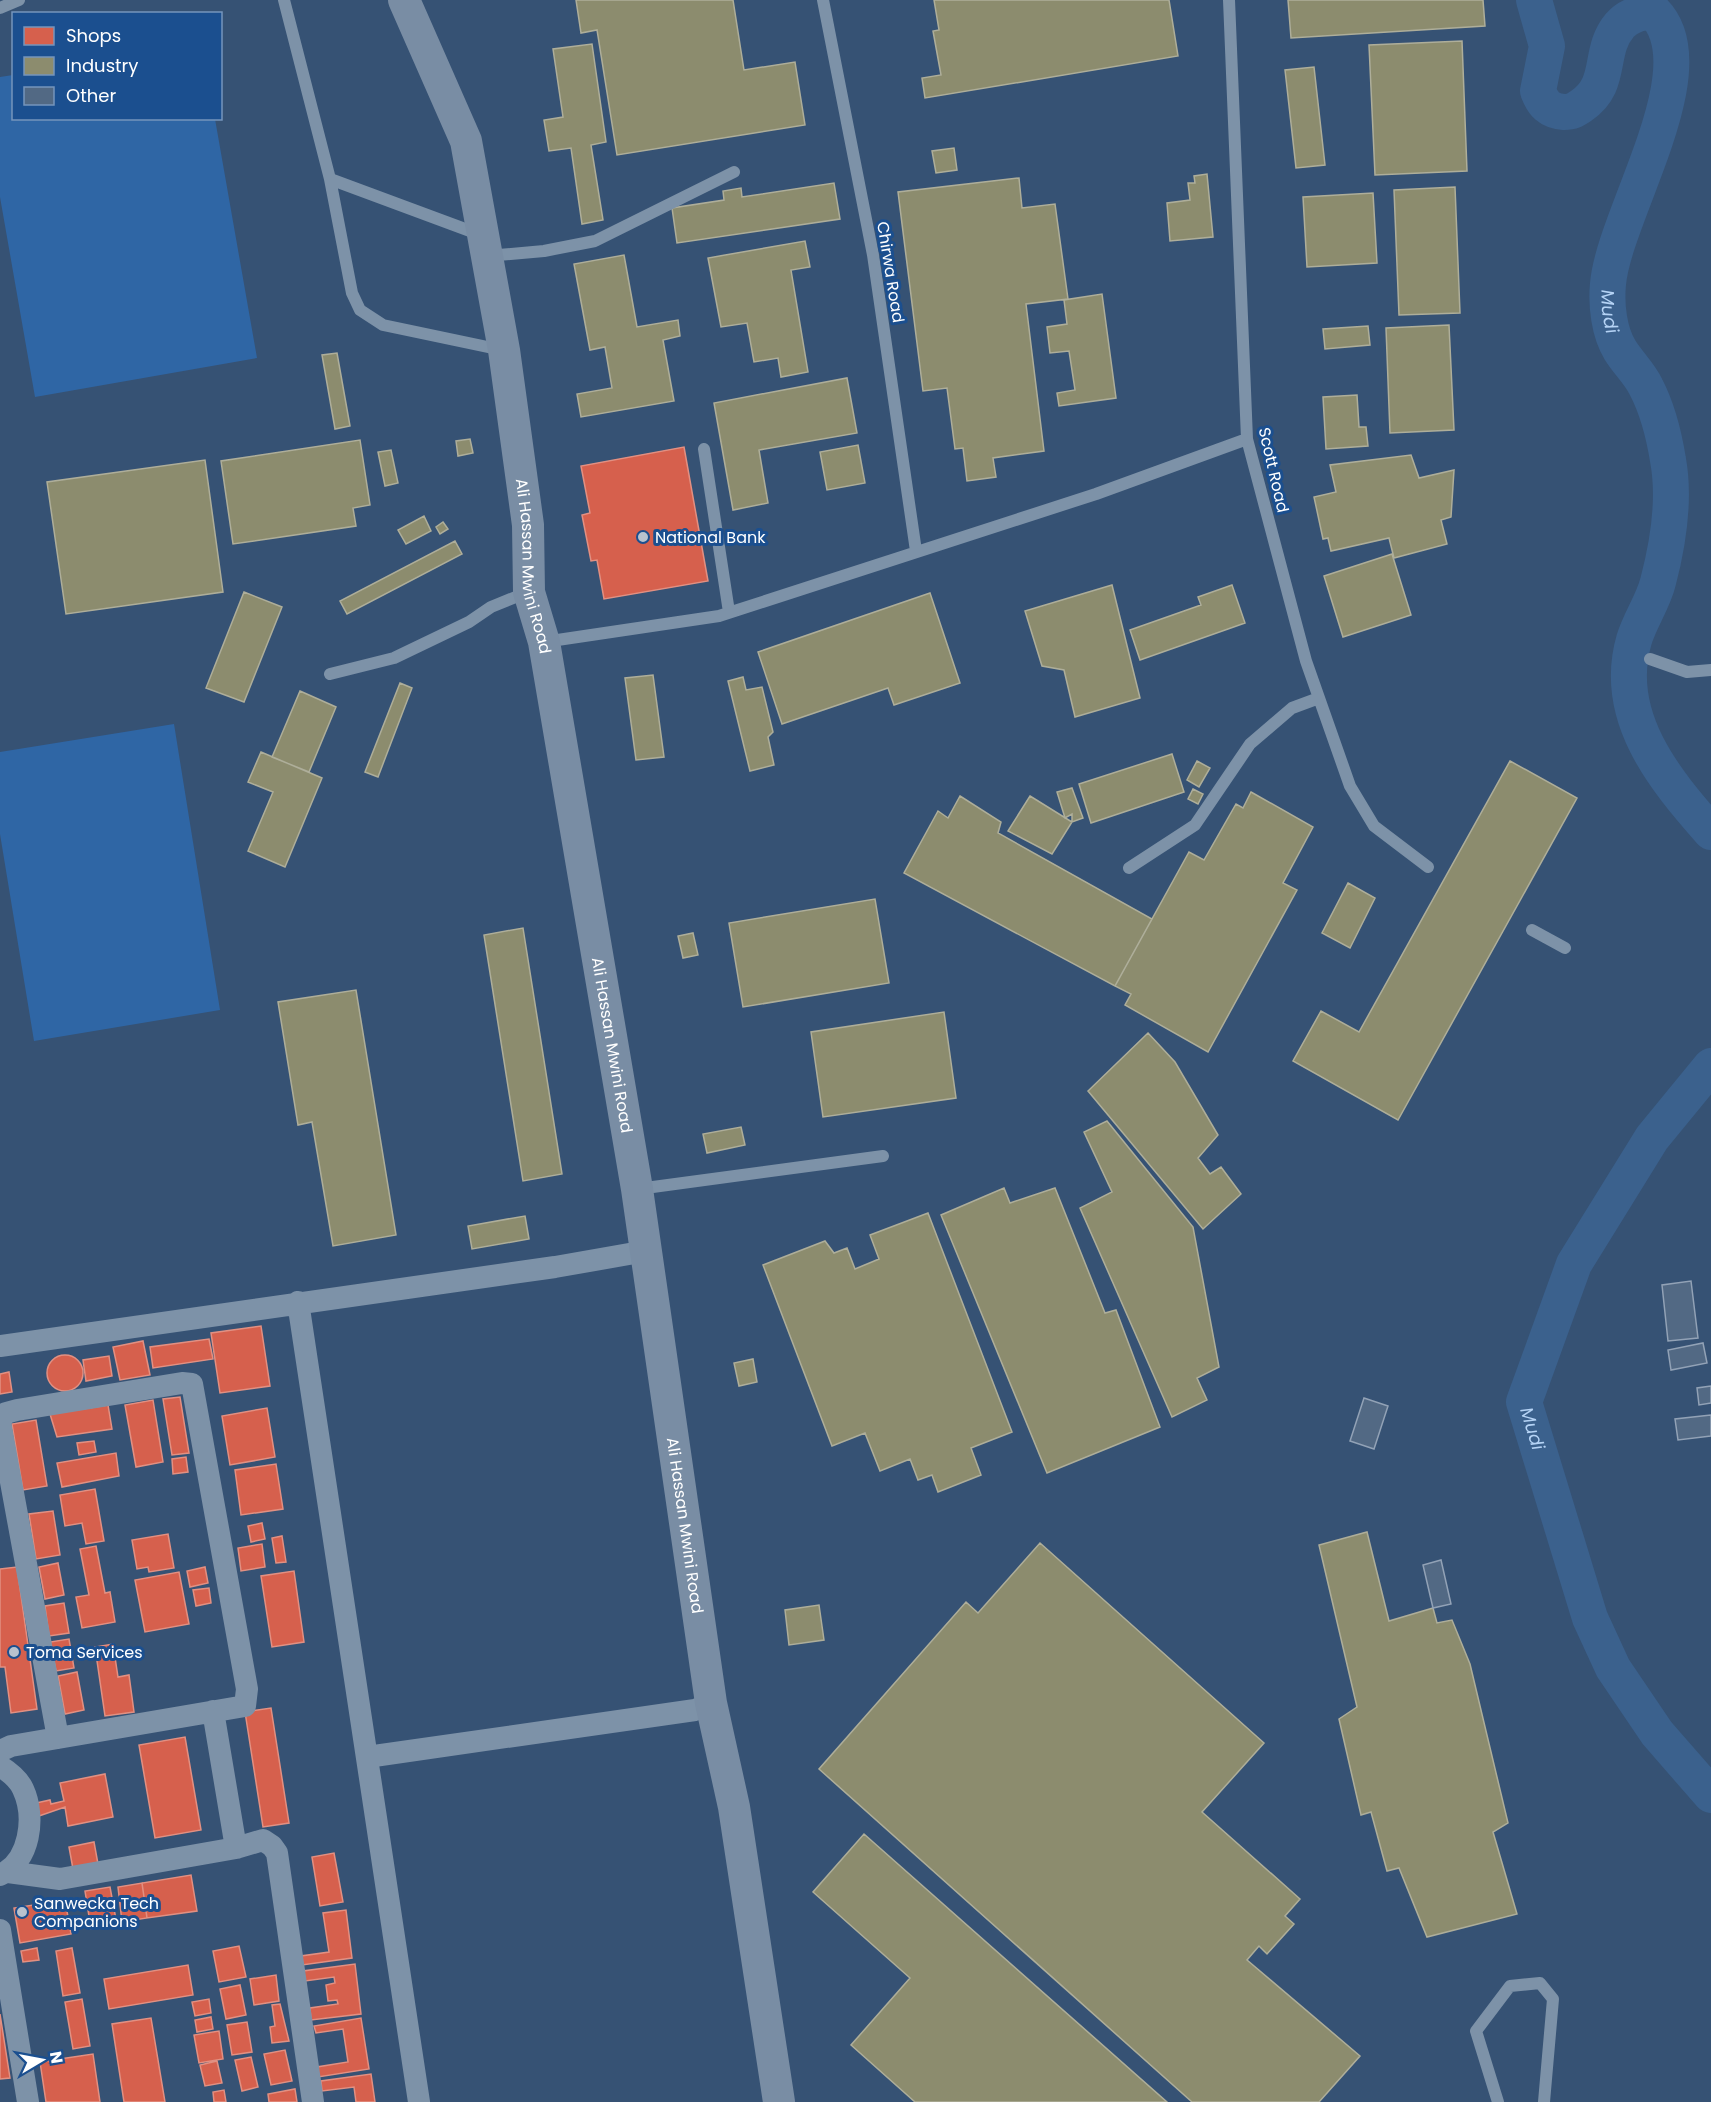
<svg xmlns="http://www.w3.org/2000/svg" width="1711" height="2102" viewBox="0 0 1711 2102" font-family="Poppins,sans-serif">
	<rect width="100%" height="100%" fill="#365274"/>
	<path fill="#2f66a5" d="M13,75L14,118L215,119L257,358L35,397L0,197V77Z
		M174,724L220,1010L34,1041L0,834V752Z"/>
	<path fill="#d6604d" stroke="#e29082" stroke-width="1.5" d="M684,447L708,581L604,599L597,560L591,561L582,515L590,513L581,466Z
		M261,1326L270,1386L220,1393L211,1333Z
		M209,1339L213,1359L153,1368L150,1347Z
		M143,1341L150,1375L120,1380L113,1347Z
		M47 1373a18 18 0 1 1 36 0a18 18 0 1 1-36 0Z
		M109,1356L112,1376L86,1381L83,1360Z
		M9,1372L12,1392L0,1394V1374Z
		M180,1397L189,1453L172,1455L163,1399Z
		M153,1400L163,1462L136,1467L125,1405Z
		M108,1405L112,1429L57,1437L50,1414Z
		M267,1408L275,1457L230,1465L222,1416Z
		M36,1420L47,1486L23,1490L12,1424Z
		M94,1441L96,1452L79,1455L77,1443Z
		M116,1453L119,1476L62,1487L57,1463Z
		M186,1457L188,1472L173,1474L172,1459Z
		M276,1464L283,1509L241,1515L235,1470Z
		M95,1489L104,1541L86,1544L82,1523L65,1526L60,1495Z
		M53,1511L60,1555L36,1559L29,1514Z
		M262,1523L265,1539L251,1542L248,1526Z
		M168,1534L174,1568L149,1572L148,1567L137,1569L132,1540Z
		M282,1536L286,1562L276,1563L272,1538Z
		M262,1544L265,1567L241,1571L238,1548Z
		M96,1546L105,1593L110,1592L115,1622L82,1628L76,1597L89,1595L80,1549Z
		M58,1563L64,1595L45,1599L39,1567Z
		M17,1567L37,1709L11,1713L5,1667H0V1569Z
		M205,1567L208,1583L190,1587L187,1571Z
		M294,1571L304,1642L272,1647L261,1576Z
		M179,1572L189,1624L145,1632L135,1580Z
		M209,1588L211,1603L196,1606L193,1590Z
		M64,1603L69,1633L49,1636L45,1606Z
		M69,1639L74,1668L56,1671L50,1642Z
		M113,1644L118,1677L129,1675L134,1712L105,1716L95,1647Z
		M77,1672L84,1710L65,1714L58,1676Z
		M271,1708L289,1823L263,1827L245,1712Z
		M185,1737L201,1830L155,1838L139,1745Z
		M105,1774L113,1817L68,1826L65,1807L39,1816L36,1803L50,1800L51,1804L64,1801L60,1783Z
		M94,1842L98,1864L73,1869L69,1847Z
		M334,1853L343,1902L320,1906L312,1857Z
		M191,1875L197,1911L147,1918L142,1883Z
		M142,1883L147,1918L122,1922L118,1887Z
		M110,1887L117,1925L91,1929L85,1891Z
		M65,1900L71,1934L20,1943L14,1908Z
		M346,1910L352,1958L302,1965L301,1956L329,1952L323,1913Z
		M239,1946L246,1977L219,1982L213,1951Z
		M37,1948L39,1960L23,1962L21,1951Z
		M72,1948L80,1993L63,1996L56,1951Z
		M355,1964L361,2014L311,2020L310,2008L338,2004L337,2000L328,2001L326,1985L335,1983L334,1977L305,1981L303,1971Z
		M188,1965L193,1995L109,2009L104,1979Z
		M276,1975L279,2001L254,2005L250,1979Z
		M240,1985L246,2015L226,2019L220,1989Z
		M82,1999L90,2046L73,2049L65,2002Z
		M209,1999L211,2013L195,2016L192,2002Z
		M280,2004L289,2041L272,2043L270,2027L275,2026L272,2005Z
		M0,2014L10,2078L0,2079Z
		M211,2017L213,2029L197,2032L195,2020Z
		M151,2018L165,2102H124L112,2024Z
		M361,2018L369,2069L318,2077L317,2067L348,2062L343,2029L316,2033L314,2026Z
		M247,2022L252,2052L232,2055L227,2025Z
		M219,2031L223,2059L199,2063L194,2035Z
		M285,2050L292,2081L271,2085L264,2054Z
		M93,2054L100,2102H46L40,2062Z
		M251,2057L258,2087L242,2091L235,2060Z
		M217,2061L222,2083L205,2086L200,2065Z
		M371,2074L375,2102H356L354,2087L322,2091L321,2081Z
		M295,2089L297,2102H269L268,2094Z
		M224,2090L226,2102H214L213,2092Z"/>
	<path fill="#8c8c6e" stroke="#aeae9a" stroke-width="1.5" d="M576,0H733L744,70L795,62L805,125L617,155L597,30L581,33Z
		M934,0H1169L1178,56L925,98L922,78L941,75L933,31L939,30Z
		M1288,0H1483L1485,26L1291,38Z
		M1462,41L1467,171L1375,175L1369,45Z
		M592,44L606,142L591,145L603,220L582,224L571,148L549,151L544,120L563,117L553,49Z
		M1314,67L1325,165L1296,168L1285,70Z
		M954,148L957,170L936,173L932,151Z
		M1207,174L1213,237L1170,241L1167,203L1190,200L1188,183H1195L1194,176Z
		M1019,178L1022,208L1055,204L1068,299L1026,304L1044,451L993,458L996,477L967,481L963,448L955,449L947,388L923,391L898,192Z
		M834,183L840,219L677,243L672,208L724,200L723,191L741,188L742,197Z
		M1455,187L1460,313L1399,315L1394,190Z
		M1373,193L1377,263L1307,267L1303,197Z
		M805,241L810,267L791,270L808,372L781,377L778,358L754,362L747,323L721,327L708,258Z
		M624,255L637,327L678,320L680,336L663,340L674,401L581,417L577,394L612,388L605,347L590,350L574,264Z
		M1102,294L1116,398L1059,406L1057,393L1075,390L1069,351L1050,353L1047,327L1067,324L1064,300Z
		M1449,325L1454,430L1390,433L1386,328Z
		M1368,326L1370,345L1325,349L1323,329Z
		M337,353L350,426L335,429L322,355Z
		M847,378L857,433L759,450L768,503L733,510L714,403Z
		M1357,395L1359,427H1366L1368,446L1326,449L1323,397Z
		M470,439L473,453L458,456L456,441Z
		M360,440L370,505L353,508L356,526L233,544L221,461Z
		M858,445L865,483L827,490L820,452Z
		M391,450L398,483L385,486L378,452Z
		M1411,455L1419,478L1454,470L1451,517L1441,520L1447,544L1394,558L1389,538L1331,551L1328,538L1323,539L1314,497L1336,492L1330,465Z
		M205,460L223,592L66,614L47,482Z
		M424,516L431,531L406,544L398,530Z
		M443,522L448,529L440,534L436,527Z
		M455,541L462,554L347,614L340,601Z
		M1392,554L1411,615L1343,637L1324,576Z
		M1112,585L1140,698L1075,717L1064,670L1042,666L1025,611Z
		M1232,585L1245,623L1140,660L1130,630L1201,605L1198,597Z
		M244,592L282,607L244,702L206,688Z
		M930,593L960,683L894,705L888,688L782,724L758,652Z
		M653,675L664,757L636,760L625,678Z
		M743,677L746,690L762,687L773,732L768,737L774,765L750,771L728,681Z
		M400,683L412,688L378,777L365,772Z
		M300,691L336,707L309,772L272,757Z
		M261,752L322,778L285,867L248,851L273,792L248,782Z
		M1172,754L1184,792L1091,823L1079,784Z
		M1197,761L1210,768L1199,787L1187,780Z
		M1510,761L1577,798L1398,1120L1293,1061L1321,1011L1359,1032Z
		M1072,788L1083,818L1072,822V814L1065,818L1057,792Z
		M1193,789L1203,794L1198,804L1188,799Z
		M1251,792L1313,827L1283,883L1297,890L1208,1052L1125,1005L1131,994L1115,986L1189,852L1204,860L1236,804L1243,808Z
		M960,796L1001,822L998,833L1152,919L1115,986L904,873L938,811L948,818Z
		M1030,796L1072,822L1052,854L1008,831Z
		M1348,883L1375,898L1350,948L1322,933Z
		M875,899L889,983L743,1007L729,923Z
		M523,928L562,1174L523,1181L484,935Z
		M693,933L698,955L683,958L678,936Z
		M356,990L396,1235L333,1246L312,1122L298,1125L278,1002Z
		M944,1012L956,1098L823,1117L811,1032Z
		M1148,1033L1175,1062L1218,1135L1198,1158L1210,1174L1221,1167L1241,1194L1203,1229L1088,1091Z
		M1107,1121L1193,1227L1219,1367L1197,1378L1207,1400L1172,1417L1080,1208L1112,1192L1084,1132Z
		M741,1127L745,1145L707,1153L703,1134Z
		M1004,1188L1010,1203L1055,1188L1105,1313L1116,1310L1160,1427L1047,1473L941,1215Z
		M928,1213L1012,1432L971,1448L981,1475L938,1492L932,1475L918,1480L910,1459L880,1471L865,1433L832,1446L763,1265L825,1241L834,1253L847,1248L855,1269L879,1259L870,1235Z
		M525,1216L529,1239L472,1249L468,1226Z
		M753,1359L757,1382L739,1386L734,1363Z
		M1367,1532L1389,1621L1433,1608L1437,1623L1452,1620L1470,1664L1508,1823L1493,1832L1517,1914L1427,1937L1399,1868L1387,1871L1371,1812L1361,1815L1339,1719L1357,1707L1319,1545Z
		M1040,1543L1264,1743L1202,1812L1300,1899L1285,1916L1294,1924L1267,1954L1259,1946L1247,1960L1360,2056L1319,2102H1192L819,1769L966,1602L978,1613Z
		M819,1605L824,1640L789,1645L785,1610Z
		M864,1834L1167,2102H915L851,2045L910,1978L813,1892Z"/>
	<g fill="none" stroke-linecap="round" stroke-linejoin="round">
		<g stroke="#3b618d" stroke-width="36">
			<path id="s1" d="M1534,0L1547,46L1538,91C1543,104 1549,111 1564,112C1572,112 1575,110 1581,106C1614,84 1597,52 1620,25C1629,15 1640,13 1653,11C1711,67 1614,214 1608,284C1606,305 1609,332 1620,350C1628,363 1640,374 1646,387C1658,410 1664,435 1668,460C1675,498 1668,544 1658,582C1653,602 1640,620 1634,640C1612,716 1664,779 1711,832"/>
			<path id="s2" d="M1711,1066L1652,1138L1574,1264L1524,1402L1590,1618L1613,1668L1657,1733L1711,1795"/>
		</g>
	</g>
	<path fill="#526984" stroke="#92a2b6" stroke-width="1.5" d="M1691,1281L1698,1338L1668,1341L1662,1285Z
		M1703,1343L1707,1363L1671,1370L1668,1350Z
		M1711,1386V1403L1699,1405L1697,1388Z
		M1364,1398L1388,1406L1374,1449L1350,1441Z
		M1711,1415V1436L1678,1440L1675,1419Z
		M1441,1560L1451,1604L1433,1608L1423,1565Z"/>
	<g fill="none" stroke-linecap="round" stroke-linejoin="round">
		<path stroke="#7d92a8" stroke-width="12" d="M284,0L330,179L352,293L360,310L383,325L502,350
			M823,0L873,255L916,551
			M1229,0L1247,439L1306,661L1350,786L1374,826L1428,867
			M0,8L19,0
			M330,179L481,235
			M487,256L544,251L595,241L734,172
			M704,449L729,612
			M544,642L719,616L1096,494L1247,439
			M1650,659L1687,672L1711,670
			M330,674L394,658L469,622L491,607L528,592
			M1129,868L1195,825L1250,744L1292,708L1319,698
			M1532,930L1565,948
			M638,1189L883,1156
			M1498,2102L1476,2031L1510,1986L1540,1983L1553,1999L1544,2102"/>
		<path stroke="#7d92a8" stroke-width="22" d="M298,1302L419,2102
			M0,1346L555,1267L646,1251
			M0,1421L6,1413L17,1410L182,1383L192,1384L247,1689L245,1706L11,1746L0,1751
			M0,1422L58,1738
			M213,1711L236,1848
			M367,1757L695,1710L711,1703
			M0,1766C8,1771 19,1780 23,1789C36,1817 30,1862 0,1875
			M8,1872L60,1879L236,1848L263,1840L272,1846L277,1853L313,2102
			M0,1930L28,2102"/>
		<path stroke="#798da4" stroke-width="32" id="s3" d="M404,0L466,141L504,350L528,525L529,592L544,642L637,1189L711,1703L734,1807L779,2102"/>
	</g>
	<g fill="#b9c2ce" stroke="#1b4f8f" stroke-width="2">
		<circle cx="643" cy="537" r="6"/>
		<circle cx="14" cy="1652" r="6"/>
		<circle cx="22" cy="1912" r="6"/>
	</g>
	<g text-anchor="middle" stroke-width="6" stroke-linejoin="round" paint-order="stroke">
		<g font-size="16" fill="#fff" stroke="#1b4f8f">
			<text transform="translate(891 272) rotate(81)" y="6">Chirwa Road</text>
			<text transform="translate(1274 470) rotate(77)" y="6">Scott Road</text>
			<text dy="6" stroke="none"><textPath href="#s3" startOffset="585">Ali Hassan Mwini Road</textPath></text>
			<text dy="6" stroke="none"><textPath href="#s3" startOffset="1071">Ali Hassan Mwini Road</textPath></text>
			<text dy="6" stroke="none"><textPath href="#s3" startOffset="1557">Ali Hassan Mwini Road</textPath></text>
		</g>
		<g font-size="16" fill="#fff" stroke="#1b4f8f" text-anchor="start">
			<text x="655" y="543">National Bank</text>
			<text x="26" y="1658">Toma Services</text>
			<text x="34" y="1909">Sanwecka Tech<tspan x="34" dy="18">Companions</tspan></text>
		</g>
		<g font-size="18" font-style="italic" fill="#b5d3f5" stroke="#1b4f8f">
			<text dy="6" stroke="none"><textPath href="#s1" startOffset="592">Mudi</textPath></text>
			<text dy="6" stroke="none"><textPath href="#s2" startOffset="416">Mudi</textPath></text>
		</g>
	</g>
	<rect x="12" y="12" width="210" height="108" fill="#1b4f8f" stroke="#7695bc" stroke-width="1.5"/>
	<rect x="24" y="27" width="30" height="18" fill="#d6604d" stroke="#7695bc" stroke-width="1.5"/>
	<text x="66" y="42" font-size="18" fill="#ffffff">Shops</text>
	<rect x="24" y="57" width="30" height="18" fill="#8c8c6e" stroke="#7695bc" stroke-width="1.5"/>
	<text x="66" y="72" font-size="18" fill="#ffffff">Industry</text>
	<rect x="24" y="87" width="30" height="18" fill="#526984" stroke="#7695bc" stroke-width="1.5"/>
	<text x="66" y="102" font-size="18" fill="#ffffff">Other</text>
	<g transform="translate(42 2060) rotate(80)" stroke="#1b4f8f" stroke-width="4.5" paint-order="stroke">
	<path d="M0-4.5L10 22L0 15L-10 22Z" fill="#ffffff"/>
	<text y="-9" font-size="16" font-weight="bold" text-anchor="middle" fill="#ffffff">N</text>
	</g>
</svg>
